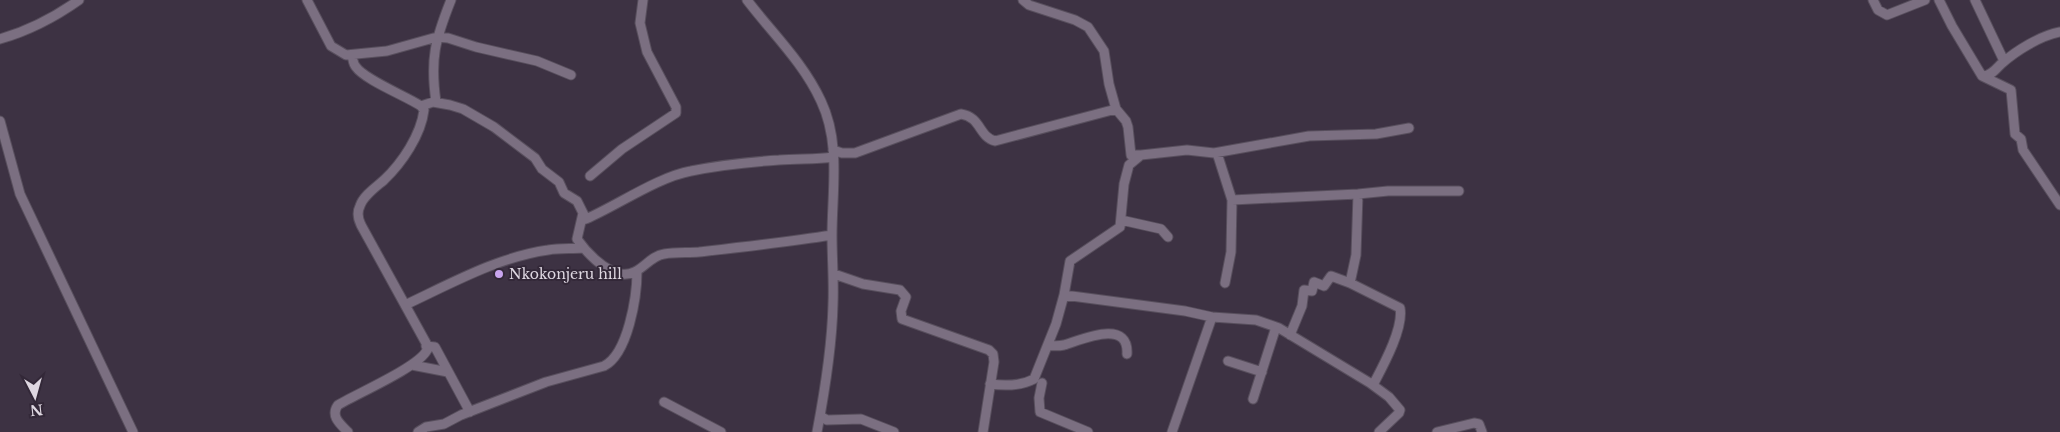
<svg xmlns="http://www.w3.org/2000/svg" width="2060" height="432" viewBox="0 0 2060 432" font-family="'Libre Baskerville',serif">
	<rect width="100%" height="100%" fill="#3d3243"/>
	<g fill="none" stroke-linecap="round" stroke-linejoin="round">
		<g stroke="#584f5d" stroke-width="11">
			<path id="minor" d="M307,0L331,46L346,55L387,51L437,37L448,38L476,47L537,61L571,75
				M747,0C772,33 803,62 821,101C841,143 832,190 832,236C832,258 834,281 833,304C832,347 825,390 817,432
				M1873,0L1878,10L1887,15L1925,0
				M1939,0L1952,26L1982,76C1990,77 1996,69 2001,64C2017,50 2040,36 2060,32
				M1975,0L2004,61
				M0,39C28,31 55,17 79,0
				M1982,76L2011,90L2015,134L2021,139L2023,150L2060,205
				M436,102C430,59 435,40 451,0
				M421,106L433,102L450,105L463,109L494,127L535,158L542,169L559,182L564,193L577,201L586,219C618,205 658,177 691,171C720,165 750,162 779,160C798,158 815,160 833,157
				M0,121L20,194L133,432
				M833,150L842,153H855L961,114C981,117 979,137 995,141L1116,109
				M1217,153L1232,200L1231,252L1225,283
				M1141,155L1187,150L1214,153L1309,136L1376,134L1409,128
				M590,176L622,149L676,113V107L647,52L640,23L643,0
				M1232,200L1358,194L1388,191H1459
				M583,213L577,239C586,252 604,271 621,274C640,277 648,256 664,254C676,252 688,253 699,252C743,247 788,242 832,235
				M1121,220L1161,229L1168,237
				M834,274L863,284L900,290L906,297L901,311L902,319L989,350L993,354L994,362L983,432
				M1350,283L1356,255L1358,194
				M1064,295L1185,311L1212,317L1256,320L1279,328L1370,383L1389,397L1400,410L1399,413L1379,432
				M405,305C450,284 498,257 548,250C560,248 571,249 583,248
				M1290,335L1302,306L1304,290L1312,291L1314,282L1324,286L1331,276L1350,283L1400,308C1404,328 1383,366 1373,385
				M1048,345C1053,346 1059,346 1064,345C1081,340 1129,318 1127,354
				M426,346L435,347L470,412
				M1228,361L1262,372
				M412,365L448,372
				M1042,383L1039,398L1040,412L1088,432
				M990,384C1005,386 1021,386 1034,379L1056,324L1064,295L1070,261L1120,227L1124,184L1129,165L1141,155H1131L1128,127L1126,121L1116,109L1109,84L1104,51L1088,27L1075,20L1029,5L1023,0
				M1253,399L1276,327
				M664,402L721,432
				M820,416L827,420L861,419L894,432
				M348,432C340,424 330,416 338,405C356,394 419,367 427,350L426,343L361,225C358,219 357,212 360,206C363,196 376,187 384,180C402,163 421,135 424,110L421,106C406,96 365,80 356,67C353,64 353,59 352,55
				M418,432L426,427L444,424L461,415L546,382L604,366C628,354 637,297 637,271
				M1172,432L1212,317
				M1437,432L1474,423L1479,424L1482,432"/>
		</g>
		<use href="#minor" stroke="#7b6f81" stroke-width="9"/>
	</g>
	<circle fill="#c9a5ee" stroke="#332838" stroke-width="2" cx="499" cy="274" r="5"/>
	<g text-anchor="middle" stroke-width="4" stroke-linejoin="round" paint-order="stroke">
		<g font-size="14" fill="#ded7e1" stroke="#332838" text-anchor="start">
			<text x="509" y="279">Nkokonjeru hill</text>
		</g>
	</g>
	<g transform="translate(35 397) rotate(174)" stroke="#332838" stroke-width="4" paint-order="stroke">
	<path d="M0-4L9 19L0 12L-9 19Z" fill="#ded7e1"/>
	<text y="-8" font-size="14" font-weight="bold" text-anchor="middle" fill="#ded7e1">N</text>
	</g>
</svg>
